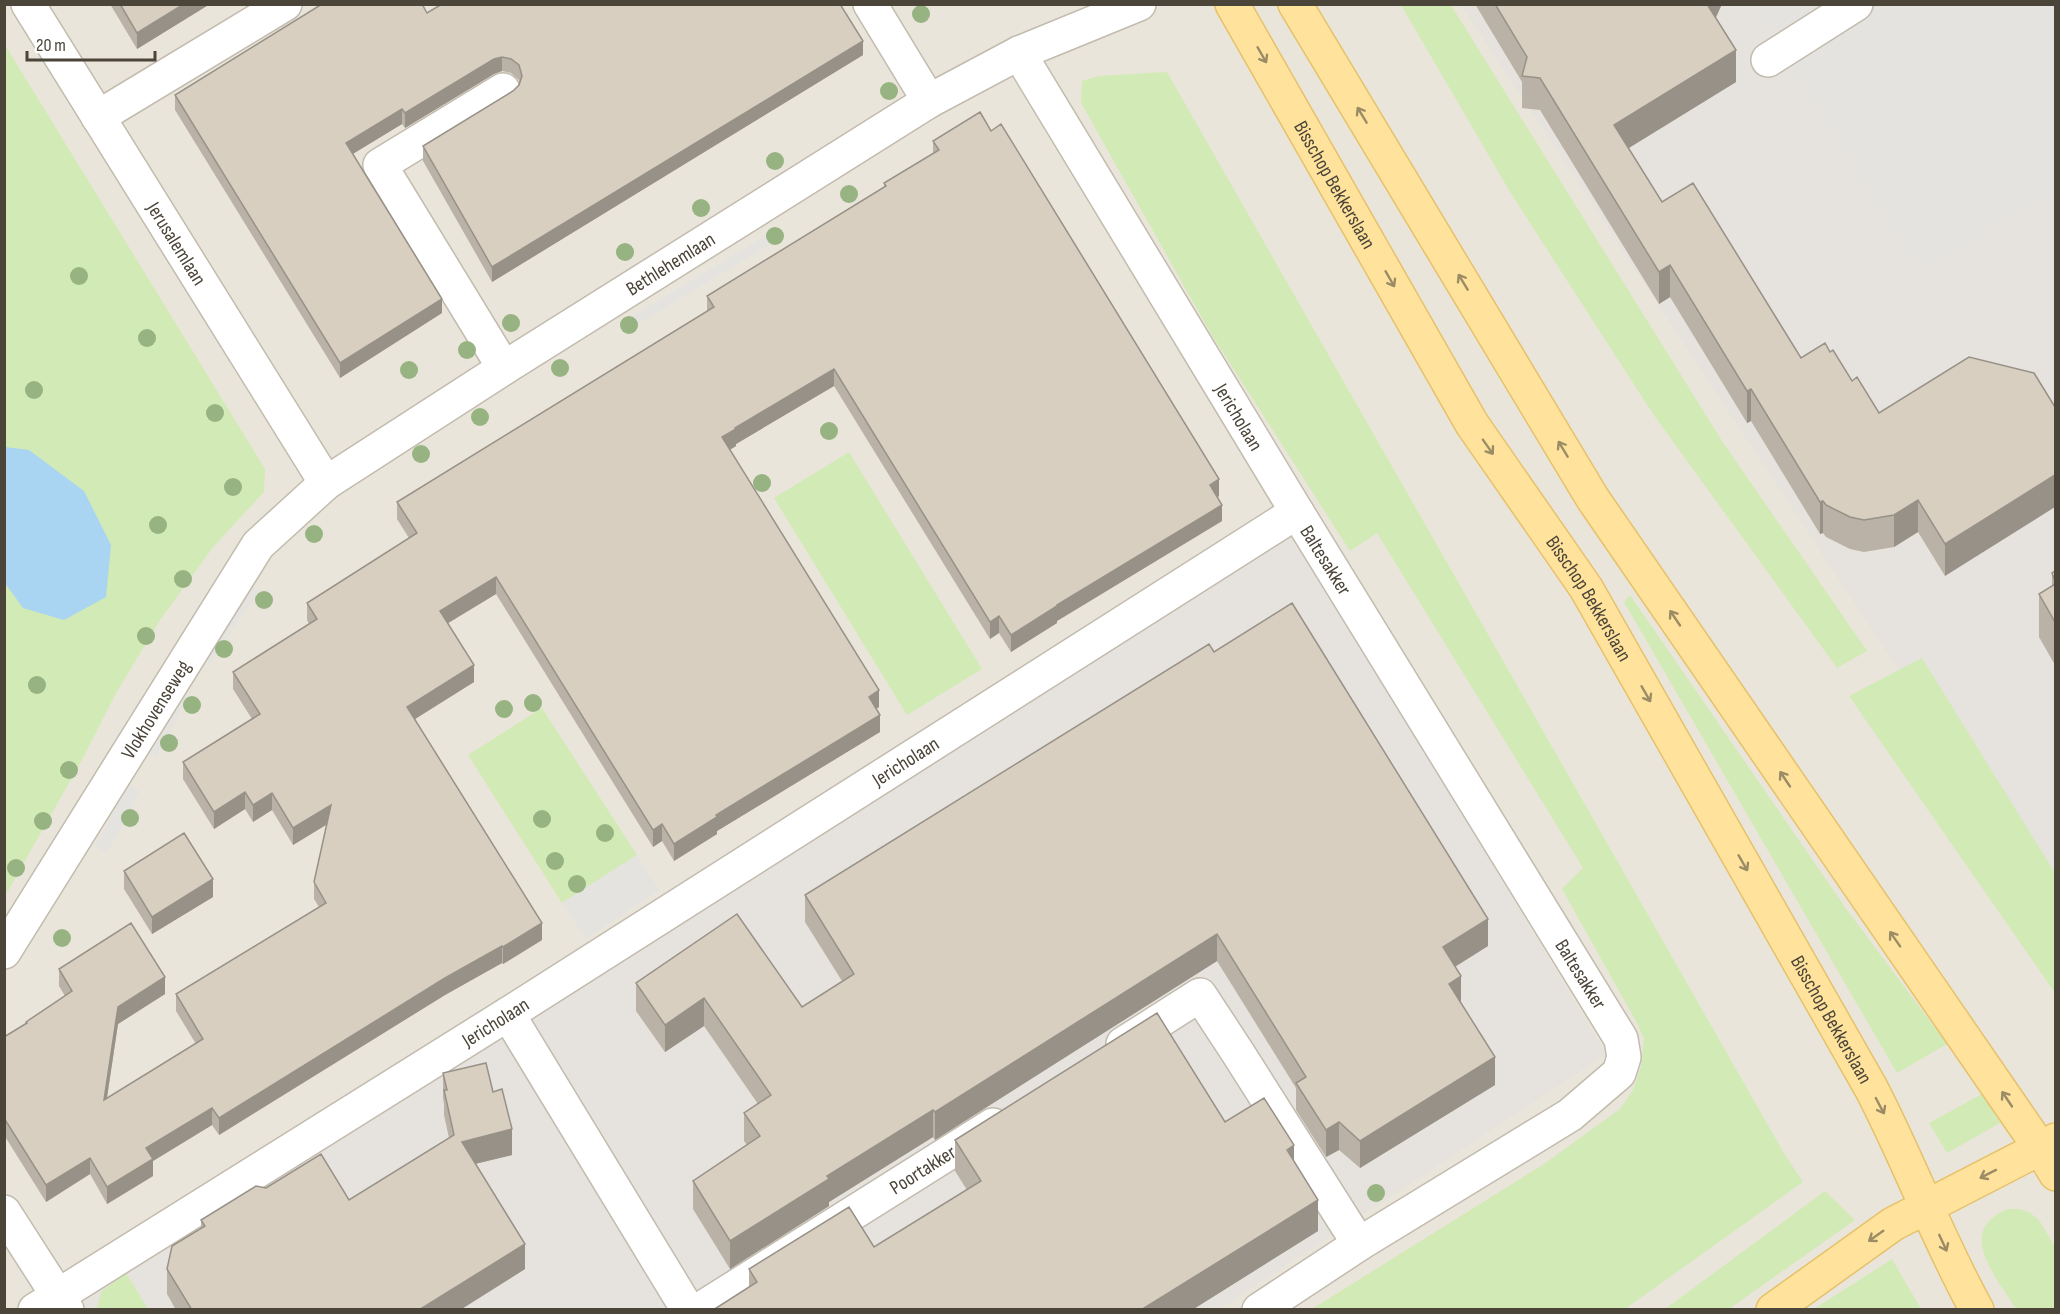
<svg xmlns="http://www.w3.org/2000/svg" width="2060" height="1314" viewBox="0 0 2060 1314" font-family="'Sofia Sans Condensed',sans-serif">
	<rect width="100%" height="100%" fill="#f6f3ec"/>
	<path fill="#eae5da" d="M5,5H2055V1309H5Z"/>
	<path fill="#e6e2dd" d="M1461,5H2055V908Z
		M1287,527L1355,636L1606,1054L1220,1309L77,1310L70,1298Z"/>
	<path fill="#d2eab5" d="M1401,5H1451L1722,441L1867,651L1837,668L1653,414L1510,192Z
		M5,45L265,469L264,492L214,546L160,620L115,695L82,760L5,896Z
		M1167,72L1785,1155L1803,1182L1625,1309H1312L1544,1164L1620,1109L1633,1090L1641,1067L1644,1039L1637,1023L1562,889L1583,868L1377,533L1350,551L1210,332L1081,103L1082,81L1098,76Z
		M849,452L982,669L907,715L774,498Z
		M1630,595L1847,910L1947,1044L1897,1073L1624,602Z
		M1922,658L2055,873V993L1849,696Z
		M542,708L637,855L562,903L468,755Z
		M1982,1094L2000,1123L1947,1153L1929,1123Z
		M1825,1191L1855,1220L1729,1309H1665Z
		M2008,1209H2020L2030,1213L2039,1220L2055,1247V1309H2016C1997,1278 1954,1230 2008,1209Z
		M1892,1259L1921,1309H1814Z
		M126,1273L148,1309H97L101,1292Z"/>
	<path fill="#e5e3e0" d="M1752,5H2055V191L1919,275Z
		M769,234L774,242L635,326L629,318Z
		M250,584L260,590L209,664L200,658Z
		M180,692L189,696L156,757L147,752Z
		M128,784L140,791L107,853L95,846Z
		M637,855L659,890L586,939L562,903Z"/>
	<path fill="#a9d4f2" d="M5,447L29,450L84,491L111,545L106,597L64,620L23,608L5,583Z"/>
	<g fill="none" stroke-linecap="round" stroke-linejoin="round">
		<g stroke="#c2bbae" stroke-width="36">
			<g id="minor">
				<path id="s1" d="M28,4L326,483"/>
				<path d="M870,4L929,101"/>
				<path d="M1768,60L1856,4"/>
				<path d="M503,90L380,165L504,368"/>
				<path d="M98,117L285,4"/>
				<path id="s2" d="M4,952L258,545L326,483L504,368L929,101L1019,53L1139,4"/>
				<path d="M508,1014L688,1310"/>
				<path d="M1123,1044L1200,995L1238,1053L1359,1244"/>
				<path d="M4,1212L67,1310"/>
				<path id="s3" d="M35,1310L508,1014L1297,512L1019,53"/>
				<path id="s4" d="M699,1310L993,1125"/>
				<path d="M1259,1310L1359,1244L1570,1115L1619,1073L1624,1057L1621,1039L1297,512"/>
			</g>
		</g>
		<g stroke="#e6c16a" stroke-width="36">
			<g id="major">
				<path id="s5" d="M1232,4L1472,424L1586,588L1871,1088C1909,1161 1937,1238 1977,1310"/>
				<path d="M1295,4L1593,499L2040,1148L2056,1174"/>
				<path d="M1773,1310L1893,1224L2056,1140"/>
			</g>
		</g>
		<use href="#minor" stroke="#fff" stroke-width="33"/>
		<use href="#major" stroke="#ffe39c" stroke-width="33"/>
	</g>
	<g fill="#97b381">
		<circle cx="921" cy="14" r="9"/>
		<circle cx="889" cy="91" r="9"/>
		<circle cx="775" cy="161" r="9"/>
		<circle cx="849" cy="194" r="9"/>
		<circle cx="701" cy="208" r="9"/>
		<circle cx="775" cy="236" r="9"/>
		<circle cx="625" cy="252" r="9"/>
		<circle cx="79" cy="276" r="9"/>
		<circle cx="511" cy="323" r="9"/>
		<circle cx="629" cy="325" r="9"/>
		<circle cx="147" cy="338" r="9"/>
		<circle cx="467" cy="350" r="9"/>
		<circle cx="560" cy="368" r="9"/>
		<circle cx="409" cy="370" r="9"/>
		<circle cx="34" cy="390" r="9"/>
		<circle cx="215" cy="413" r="9"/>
		<circle cx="480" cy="417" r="9"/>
		<circle cx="829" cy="431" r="9"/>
		<circle cx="421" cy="454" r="9"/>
		<circle cx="762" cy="483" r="9"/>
		<circle cx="233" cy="487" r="9"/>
		<circle cx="158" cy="525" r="9"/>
		<circle cx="314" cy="534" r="9"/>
		<circle cx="183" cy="579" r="9"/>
		<circle cx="264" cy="600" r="9"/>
		<circle cx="146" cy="636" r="9"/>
		<circle cx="224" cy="649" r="9"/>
		<circle cx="37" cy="685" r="9"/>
		<circle cx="533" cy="703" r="9"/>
		<circle cx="192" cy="705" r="9"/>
		<circle cx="504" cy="709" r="9"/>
		<circle cx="169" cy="743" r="9"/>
		<circle cx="69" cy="770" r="9"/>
		<circle cx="130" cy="818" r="9"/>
		<circle cx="542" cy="819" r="9"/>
		<circle cx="43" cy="821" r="9"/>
		<circle cx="605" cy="833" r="9"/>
		<circle cx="555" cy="861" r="9"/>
		<circle cx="16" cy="868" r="9"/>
		<circle cx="577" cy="884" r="9"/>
		<circle cx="62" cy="938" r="9"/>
		<circle cx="1376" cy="1193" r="9"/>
	</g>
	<path fill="#bab2a6" d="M110,4H210L137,49Z
		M1475,4H1724L1721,6L1716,18L1736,82L1629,148L1662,202L1801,358L1830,352L1852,381L1879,413L1969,357L1945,576L1918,532L1894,547L1864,552L1850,549L1826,537L1823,533L1820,534L1751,421L1747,423L1670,297L1659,304L1540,110L1522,108V82Z
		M427,13L863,55L492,282L423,161V146L513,91L519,85V80L511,73L502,71L494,74L405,128L402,124L353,154L442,313L340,378L175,110V95Z
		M933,141L1219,496L1218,497L1222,521L1057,621V623L1011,652L999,633L990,639L834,386L736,444V446L730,450L879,707L876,709L880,732L717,831V834L674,861L662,841L653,847L496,594L448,623L474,682L415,719L542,940L503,964L502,963L445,995L219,1135L212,1125L153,1161V1176L107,1204L90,1174L46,1202L4,1135V1037L26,1024V1022L65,996L59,986V969L165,994L118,1024L107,1098L196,1044L176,1011V994L319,907L314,899V882L327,824L293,845L272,810L253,822L245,809L214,829L183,779V762L252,719L233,689V672L309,624L307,620V603L409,538L397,519V502L707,311V296L884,187V183L933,153Z
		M2055,571V665L2039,637V594L2052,586V573Z
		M1214,652L1488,946L1455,967L1461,1004L1495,1085L1360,1168L1339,1150L1326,1157L1296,1110V1088L1217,961L935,1140L933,1137L829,1202V1206L730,1269L693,1209V1181L747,1145L744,1141V1113L758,1104L704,1026L665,1052L636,1011V983L802,1007L842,981L805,922V895Z
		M124,871L213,897L152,934L124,889Z
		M443,1073L493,1092L512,1155L475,1164L525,1269L460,1310H176L167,1294V1269L201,1228V1220L266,1188L349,1200L449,1138L444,1115V1104L443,1098Z
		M1225,1122L1294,1162L1318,1231L1192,1310H713L749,1287V1269L874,1247L967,1190L955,1171V1140Z"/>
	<path fill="#979187" d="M184,4H210L137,49V33Z
		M1707,4H1724L1721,6L1707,36Z
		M863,41V55L492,282V267Z
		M1736,50V82L1614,157V125Z
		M502,57V71L494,74L405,128V113L494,59Z
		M402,109V124L346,158V143Z
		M1670,265V297L1659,304V272Z
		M442,299V313L340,378V363Z
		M834,369V386L736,444V446L722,454V437L735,428Z
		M1751,389V421L1747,423V391Z
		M2055,475V507L1945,576V544Z
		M1219,479V496L1210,502V485Z
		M1918,500V532L1894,547V515Z
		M1823,501V533L1820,534V502Z
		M1222,505V521L1057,621V623L1011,652V635L1057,605Z
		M496,577V594L440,628V611Z
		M999,616V633L990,639V622Z
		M474,665V682L407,724V707Z
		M879,690V707L869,714V697Z
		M880,715V732L717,831V834L674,861V844L716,815Z
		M245,792V809L214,829V812Z
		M272,793V810L253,822V805Z
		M331,805V822L293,845V828Z
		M662,824V841L653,847V830Z
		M213,879V897L152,934V917Z
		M1488,919V946L1443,974V947Z
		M542,923V940L503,964V947Z
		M1217,934V961L935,1140V1112Z
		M502,946V963L445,995L219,1135V1118L445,978Z
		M1461,976V1003L1449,984Z
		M165,977V994L118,1024L104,1117V1100L118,1007Z
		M704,998V1026L665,1052V1025Z
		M1495,1057V1085L1360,1168V1141Z
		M212,1108V1125L153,1161V1176L107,1204V1187L146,1148Z
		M933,1110V1137L829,1202V1206L730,1269V1241L827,1176Z
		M1339,1122V1150L1326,1157V1130Z
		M512,1129V1155L462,1167V1142Z
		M1294,1145V1177L1287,1150Z
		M90,1158V1174L46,1202V1185Z
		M1318,1200V1231L1192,1310H1141Z
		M525,1244V1269L460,1310H419Z"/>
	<path fill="#d8cfc1" stroke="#979187" stroke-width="1.5" d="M120,4H184L137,33Z
		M322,4H422L427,13L442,4H840L863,41L492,267L423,146L513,91L519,85L522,76L519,65L511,59L502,57L494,59L405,113L402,109L346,143L442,299L340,363L175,95Z
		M1495,4H1707L1736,50L1614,125L1662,202L1693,183L1801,358L1825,343L1830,352L1833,350L1852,381L1857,377L1879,413L1969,357L2034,373L2055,407V475L1945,544L1918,500L1894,515L1864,520L1850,517L1826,505L1823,501L1820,502L1751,389L1747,391L1670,265L1659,272L1540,78L1522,76L1527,57Z
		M980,112L991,131L1001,124L1219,479L1210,485L1222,505L1057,605V606L1011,635L999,616L990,622L834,369L735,428L736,429L722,437L879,690L869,697L880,715L716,815L717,817L674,844L662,824L653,830L496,577L440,611L474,665L407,707L542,923L503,947L502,946L445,978L219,1118L212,1108L146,1148L153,1159L107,1187L90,1158L46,1185L4,1118V1037L27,1023L26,1022L72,991L59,969L131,923L165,977L118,1007L104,1100L203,1039L176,994L326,903L314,882L331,805L293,828L272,793L253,805L245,792L214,812L183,762L260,714L233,672L317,619L307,603L417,533L397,502L714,307L707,296L886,186L884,183L939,150L933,141Z
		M2055,571V581L2052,573Z
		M2055,584V622L2039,594Z
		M1292,603L1488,919L1443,947L1461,976L1449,984L1495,1057L1360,1141L1339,1122L1326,1130L1296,1083L1306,1077L1217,934L935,1112L933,1110L827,1176L829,1179L730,1241L693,1181L760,1136L744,1113L771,1095L704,998L665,1025L636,983L737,914L802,1007L854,974L805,895L1209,644L1214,652Z
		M184,833L213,879L152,917L124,871Z
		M1157,1013L1225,1122L1264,1098L1294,1145L1287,1150L1318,1200L1141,1310H713L757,1282L749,1269L849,1207L874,1247L981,1181L955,1140Z
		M486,1063L493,1092L502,1089L512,1129L462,1142L525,1244L419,1310H192L167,1269L172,1246L205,1226L201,1220L256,1186L266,1188L321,1154L349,1200L454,1135L444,1090H447L443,1073Z"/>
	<defs><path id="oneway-shaft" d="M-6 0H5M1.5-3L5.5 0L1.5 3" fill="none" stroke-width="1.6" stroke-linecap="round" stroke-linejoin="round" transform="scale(1.5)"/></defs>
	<g stroke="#9c8c66">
		<use href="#oneway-shaft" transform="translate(1262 55) rotate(60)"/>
		<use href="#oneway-shaft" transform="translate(1362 115) rotate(-121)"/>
		<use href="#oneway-shaft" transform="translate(1390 279) rotate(60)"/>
		<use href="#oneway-shaft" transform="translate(1463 282) rotate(-121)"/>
		<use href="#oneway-shaft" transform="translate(1488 447) rotate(55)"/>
		<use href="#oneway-shaft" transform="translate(1563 449) rotate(-121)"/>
		<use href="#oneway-shaft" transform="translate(1675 618) rotate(-124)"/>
		<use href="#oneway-shaft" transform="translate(1646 694) rotate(60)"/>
		<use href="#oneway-shaft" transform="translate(1785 779) rotate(-124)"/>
		<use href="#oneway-shaft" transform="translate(1743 863) rotate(60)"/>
		<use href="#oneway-shaft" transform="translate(1895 939) rotate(-125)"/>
		<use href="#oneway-shaft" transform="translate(2007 1099) rotate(-124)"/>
		<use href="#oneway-shaft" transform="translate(1880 1106) rotate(62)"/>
		<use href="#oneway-shaft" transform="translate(1988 1174) rotate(153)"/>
		<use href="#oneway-shaft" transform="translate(1876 1236) rotate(145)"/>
		<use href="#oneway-shaft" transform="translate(1943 1243) rotate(65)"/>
	</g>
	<g text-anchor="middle" stroke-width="6" stroke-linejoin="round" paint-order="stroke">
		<g font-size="20" fill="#4b4439" stroke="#fff">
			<text dy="7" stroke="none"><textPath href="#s5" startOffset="208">Bisschop Bekkerslaan</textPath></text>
			<text dy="7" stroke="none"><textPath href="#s1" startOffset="282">Jerusalemlaan</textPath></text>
			<text dy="7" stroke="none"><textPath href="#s2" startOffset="980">Bethlehemlaan</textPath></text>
			<text transform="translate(1239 417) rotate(59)" y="7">Jericholaan</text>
			<text transform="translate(1326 560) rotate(58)" y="7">Baltesakker</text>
			<text dy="7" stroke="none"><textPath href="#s5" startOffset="694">Bisschop Bekkerslaan</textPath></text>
			<text dy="7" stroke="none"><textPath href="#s2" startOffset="286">Vlokhovenseweg</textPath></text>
			<text dy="7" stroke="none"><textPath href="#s3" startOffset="1029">Jericholaan</textPath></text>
			<text transform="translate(1581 974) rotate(58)" y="7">Baltesakker</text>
			<text dy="7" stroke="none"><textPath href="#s5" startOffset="1180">Bisschop Bekkerslaan</textPath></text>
			<text dy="7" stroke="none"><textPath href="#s3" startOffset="543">Jericholaan</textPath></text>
			<text dy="7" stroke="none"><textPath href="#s4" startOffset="264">Poortakker</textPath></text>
		</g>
	</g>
	<rect width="2060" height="1314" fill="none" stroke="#4b4439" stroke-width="12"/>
	<path d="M27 51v9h128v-9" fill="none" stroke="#4b4439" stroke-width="3"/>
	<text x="36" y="51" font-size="18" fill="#4b4439" stroke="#ffffff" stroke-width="4.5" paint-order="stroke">20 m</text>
</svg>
